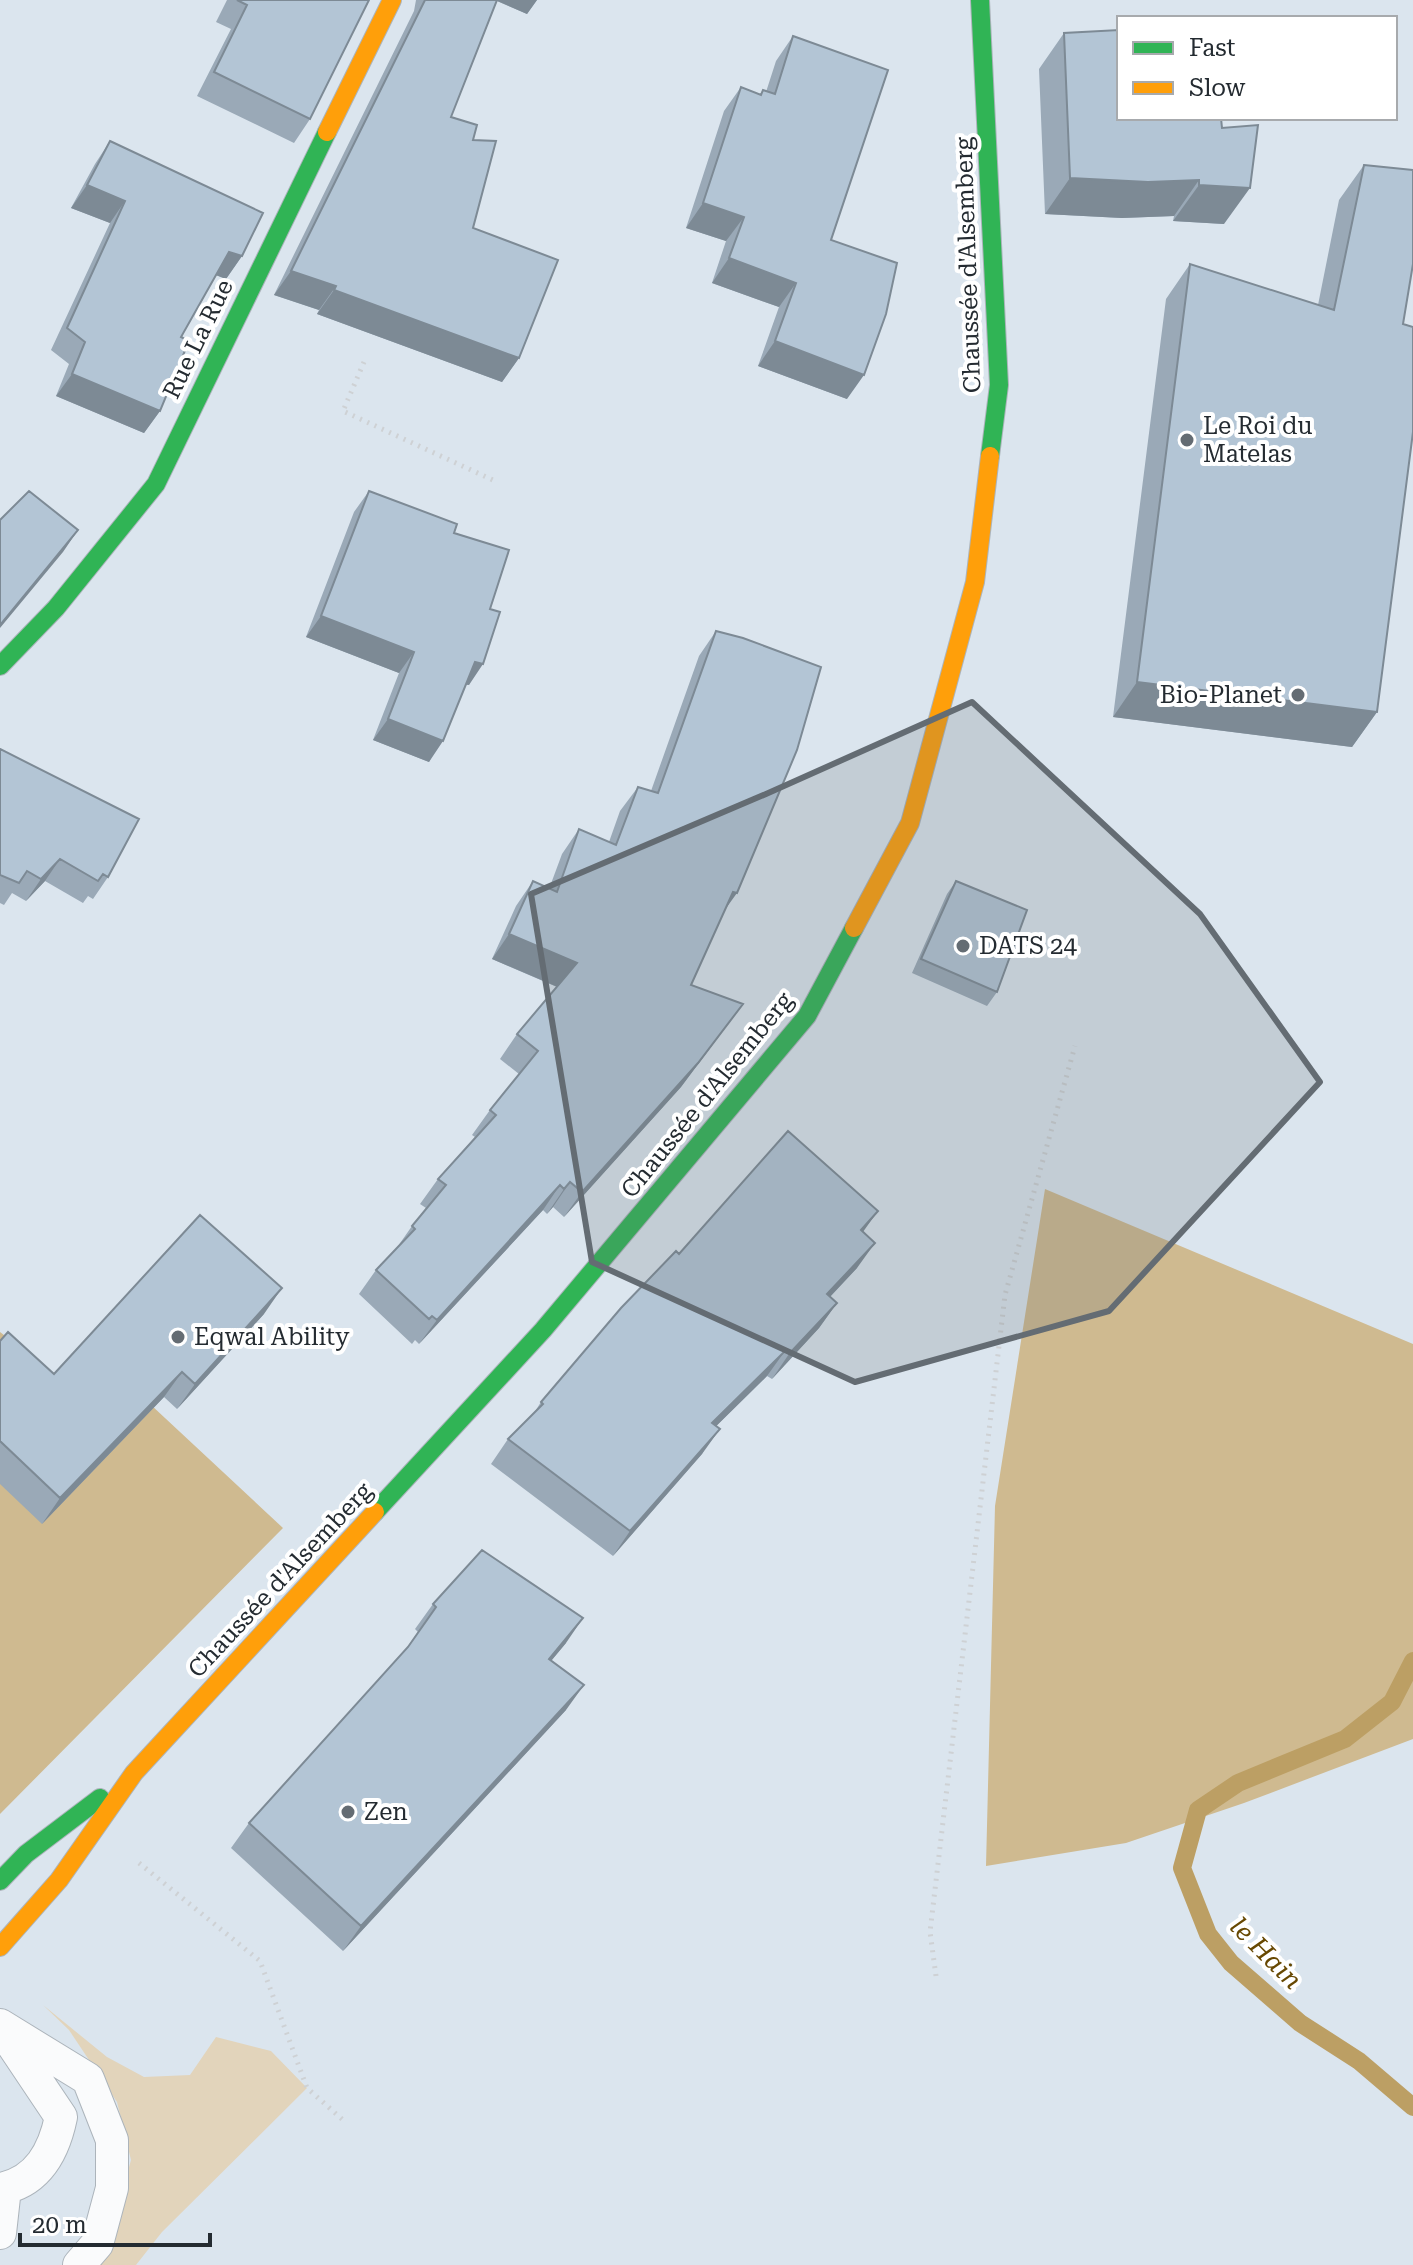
<svg xmlns="http://www.w3.org/2000/svg" width="1413" height="2265" viewBox="0 0 1413 2265" font-family="'Roboto Serif',serif">
	<rect width="100%" height="100%" fill="#dbe5ee"/>
	<path fill="#e2d4bb" d="M43,2005L107,2057L144,2077L190,2075L216,2037L271,2051L307,2088L162,2232L136,2265H89L115,2218L131,2160L117,2102L69,2030Z"/>
	<path fill="#cfba90" d="M1045,1189L1413,1344V1739L1244,1803L1126,1843L986,1866L995,1506Z
		M0,1332L81,1394L107,1364L283,1528L0,1814Z"/>
	<g fill="none" stroke-linecap="round" stroke-linejoin="round">
		<path stroke="#bc9f64" stroke-width="18" d="M1413,1661L1392,1702L1345,1739L1238,1783L1198,1810L1182,1868L1208,1934L1231,1963L1300,2023L1359,2061L1413,2107"/>
		<g stroke="#acb4bb" stroke-width="34">
			<path id="lane" d="M0,2025L88,2079L112,2140V2188L97,2244L79,2265
				M0,2189C38,2182 54,2151 61,2117L6,2035
				M0,2233L5,2188"/>
		</g>
		<g stroke="#acb4bb" stroke-width="20">
			<path id="fast" d="M980,0L999,385L990,456
				M0,666L56,608L156,484L327,132
				M375,1512L543,1330L807,1016L854,928
				M0,1881L26,1854L100,1798"/>
		</g>
		<g stroke="#acb4bb" stroke-width="20">
			<path id="slow" d="M327,132L392,0
				M854,928L910,823L975,582L990,456
				M0,1947L59,1880L134,1773L375,1512"/>
		</g>
		<path stroke="#ced1d4" stroke-width="5" stroke-dasharray="2 6" stroke-linecap="butt" d="M364,362L343,411L495,481
			M139,1863L260,1961L307,2088L343,2120
			M936,1976L930,1932L1005,1295L1075,1046"/>
		<use href="#lane" stroke="#fafbfc" stroke-width="32"/>
		<use href="#fast" stroke="#30b455" stroke-width="18"/>
		<use href="#slow" stroke="#ff9f0a" stroke-width="18"/>
	</g>
	<path fill="#9aa9b7" d="M227,0H369L310,119L294,143L197,96L231,29L216,22Z
		M416,0H537L527,14L497,1L451,117L473,140V228L519,358L502,382L317,314L319,310L274,295L414,11Z
		M1064,33L1119,118H1221L1224,224L1173,221L1174,216L1122,218L1045,214L1039,69Z
		M793,36L831,240L847,399L758,366L779,307L712,283L726,241L686,228L724,111L741,87L760,94L763,90L766,92L776,61Z
		M110,141L242,256L226,279L216,275L181,337L160,411L144,433L56,396L69,364L51,350L110,223L71,208L95,164Z
		M1364,165L1403,324L1377,712L1352,747L1113,717L1166,299L1190,264L1318,305L1339,200Z
		M369,491L454,533L490,609L469,685H466L429,762L373,740L399,673L306,637L354,512Z
		M716,631L725,909L691,985L743,1004L681,1087L564,1217L553,1207L547,1214L543,1210L419,1344L415,1340L412,1344L359,1294L376,1270L396,1249L412,1226L426,1208L420,1204L438,1179L475,1137L472,1135L490,1110L519,1074L500,1059L517,1034L557,987L492,959L516,906L533,881L549,889L562,854L579,829L609,842L620,811L638,787L651,791L699,656Z
		M0,749L108,877L93,899L88,896L83,903L45,881L26,901L12,893L4,905L0,903Z
		M956,881L997,992L987,1006L912,973L947,894Z
		M863,1232L857,1268L830,1297L837,1303L819,1328L772,1379L767,1376L716,1426L702,1454L613,1556L491,1464L508,1439L534,1413L541,1402L679,1254Z
		M264,1314L177,1409L164,1397L42,1524L0,1484V1341L54,1374Z
		M433,1604L566,1643L551,1661L566,1710L343,1951L231,1848L249,1823L406,1649L418,1632L415,1629Z"/>
	<path fill="#7d8a95" d="M495,0H537L527,14Z
		M1070,178L1199,180L1174,216L1122,218L1045,214Z
		M87,185L125,201L110,223L71,208Z
		M1199,185L1250,188L1224,224L1173,221Z
		M703,203L744,217L726,241L686,228Z
		M229,252L242,256L226,279L213,274Z
		M729,258L796,283L779,307L712,283Z
		M291,271L336,286L319,310L274,295Z
		M334,290L519,358L502,382L317,314Z
		M775,341L864,375L847,399L758,366Z
		M72,374L160,411L144,433L56,396Z
		M78,530L63,552L0,628V625Z
		M321,616L414,652L399,673L306,637Z
		M475,662L483,664L469,685L460,683Z
		M1137,682L1377,712L1352,747L1113,717Z
		M388,719L443,741L429,762L373,740Z
		M60,859L45,881L26,901L41,879Z
		M733,892L737,893L719,918Z
		M509,934L577,963L560,988L492,959Z
		M743,1004L681,1087L564,1217L582,1192Z
		M570,1182L553,1207L547,1214L564,1189Z
		M560,1185L543,1210L419,1344L437,1320Z
		M878,1211L860,1236L861,1230Z
		M875,1243L857,1268L809,1319L827,1294Z
		M282,1288L264,1314L177,1409L195,1384Z
		M837,1303L819,1328L772,1379L789,1354Z
		M785,1351L767,1376L694,1448L712,1423Z
		M182,1372L164,1397L42,1524L60,1498Z
		M720,1429L702,1454L613,1556L630,1531Z
		M583,1618L566,1643L531,1685L549,1659Z
		M584,1685L566,1710L343,1951L361,1926Z"/>
	<path fill="#b3c5d5" stroke="#7d8a95" stroke-width="2" d="M237,0H369L310,119L214,72L247,5Z
		M425,0H497L451,117L477,125L473,140L496,141L473,228L558,260L519,358L334,290L336,286L291,271Z
		M1119,30V118H1221L1222,128L1258,125L1250,188L1199,185V180L1148,182L1070,178L1064,33Z
		M793,36L888,70L831,240L897,263L886,314L864,375L775,341L796,283L729,258L744,217L703,203L741,87L761,95L763,90L775,94Z
		M110,141L263,213L242,256L229,252L181,337L189,341L160,411L72,374L85,342L67,328L125,201L87,185Z
		M1364,165L1413,170V264L1403,324L1413,327V432L1377,712L1137,682L1190,264L1334,310Z
		M29,491L78,530L0,625V520Z
		M369,491L457,524L454,533L509,550L490,609L500,612L483,664L475,662L443,741L388,719L414,652L321,616Z
		M716,631L743,638L821,667L797,750L737,893L733,892L691,985L743,1004L698,1063L582,1192L570,1182L564,1189L560,1185L437,1320L432,1316L429,1319L376,1270L415,1229L412,1226L446,1185L438,1179L496,1115L490,1110L538,1051L517,1034L577,963L509,934L533,881L557,892L579,829L616,845L638,787L658,793Z
		M0,749L139,819L108,877L103,874L98,881L60,859L41,879L27,871L19,883L0,875Z
		M956,881L1027,910L997,992L921,959Z
		M788,1131L878,1211L861,1230L875,1243L827,1294L837,1303L789,1354L785,1351L712,1423L720,1429L630,1531L508,1439L543,1404L541,1402L621,1308L676,1251L679,1254Z
		M200,1215L282,1288L195,1384L182,1372L60,1498L0,1441V1341L8,1332L54,1374Z
		M482,1550L583,1618L549,1659L584,1685L361,1926L249,1823L408,1647L436,1607L433,1604Z"/>
	<path fill="#646c73" fill-opacity="0.2" stroke="#646c73" stroke-width="6" stroke-linejoin="round" d="M972,702L1200,914L1320,1082L1109,1311L855,1382L592,1262L531,894L766,794Z"/>
	<g fill="#646c73" stroke="#fff" stroke-width="3">
		<circle cx="1187" cy="440" r="8"/>
		<circle cx="1298" cy="695" r="8"/>
		<circle cx="963" cy="946" r="8"/>
		<circle cx="178" cy="1337" r="8"/>
		<circle cx="348" cy="1812" r="8"/>
	</g>
	<g text-anchor="middle" stroke-width="8" stroke-linejoin="round" paint-order="stroke">
		<g font-size="24" fill="#242b31" stroke="#fff">
			<text transform="translate(968 265) rotate(-92)" y="8">Chaussée d'Alsemberg</text>
			<text transform="translate(198 339) rotate(-64)" y="8">Rue La Rue</text>
			<text transform="translate(707 1095) rotate(-51)" y="8">Chaussée d'Alsemberg</text>
			<text transform="translate(280 1580) rotate(-47)" y="8">Chaussée d'Alsemberg</text>
		</g>
		<g font-size="24" fill="#242b31" stroke="#fff" text-anchor="start">
			<text x="1203" y="434">Le Roi du<tspan x="1203" dy="28">Matelas</tspan></text>
			<text x="1282" y="703" text-anchor="end">Bio-Planet</text>
			<text x="979" y="954">DATS 24</text>
			<text x="194" y="1345">Eqwal Ability</text>
			<text x="364" y="1820">Zen</text>
		</g>
		<g font-size="26" font-style="italic" fill="#674802" stroke="#fff">
			<text transform="translate(1266 1953) rotate(45)" y="9">le Hain</text>
		</g>
	</g>
	<rect x="1117" y="16" width="280" height="104" fill="#ffffff" stroke="#a7aaad" stroke-width="2"/>
	<rect x="1133" y="42" width="40" height="12" fill="#30b455" stroke="#a7aaad" stroke-width="2"/>
	<text x="1189" y="56" font-size="24" fill="#242b31">Fast</text>
	<rect x="1133" y="82" width="40" height="12" fill="#ff9f0a" stroke="#a7aaad" stroke-width="2"/>
	<text x="1189" y="96" font-size="24" fill="#242b31">Slow</text>
	<path d="M20 2233v12h190v-12" fill="none" stroke="#242b31" stroke-width="4"/>
	<text x="32" y="2233" font-size="24" fill="#242b31" stroke="#ffffff" stroke-width="6" paint-order="stroke">20 m</text>
</svg>
